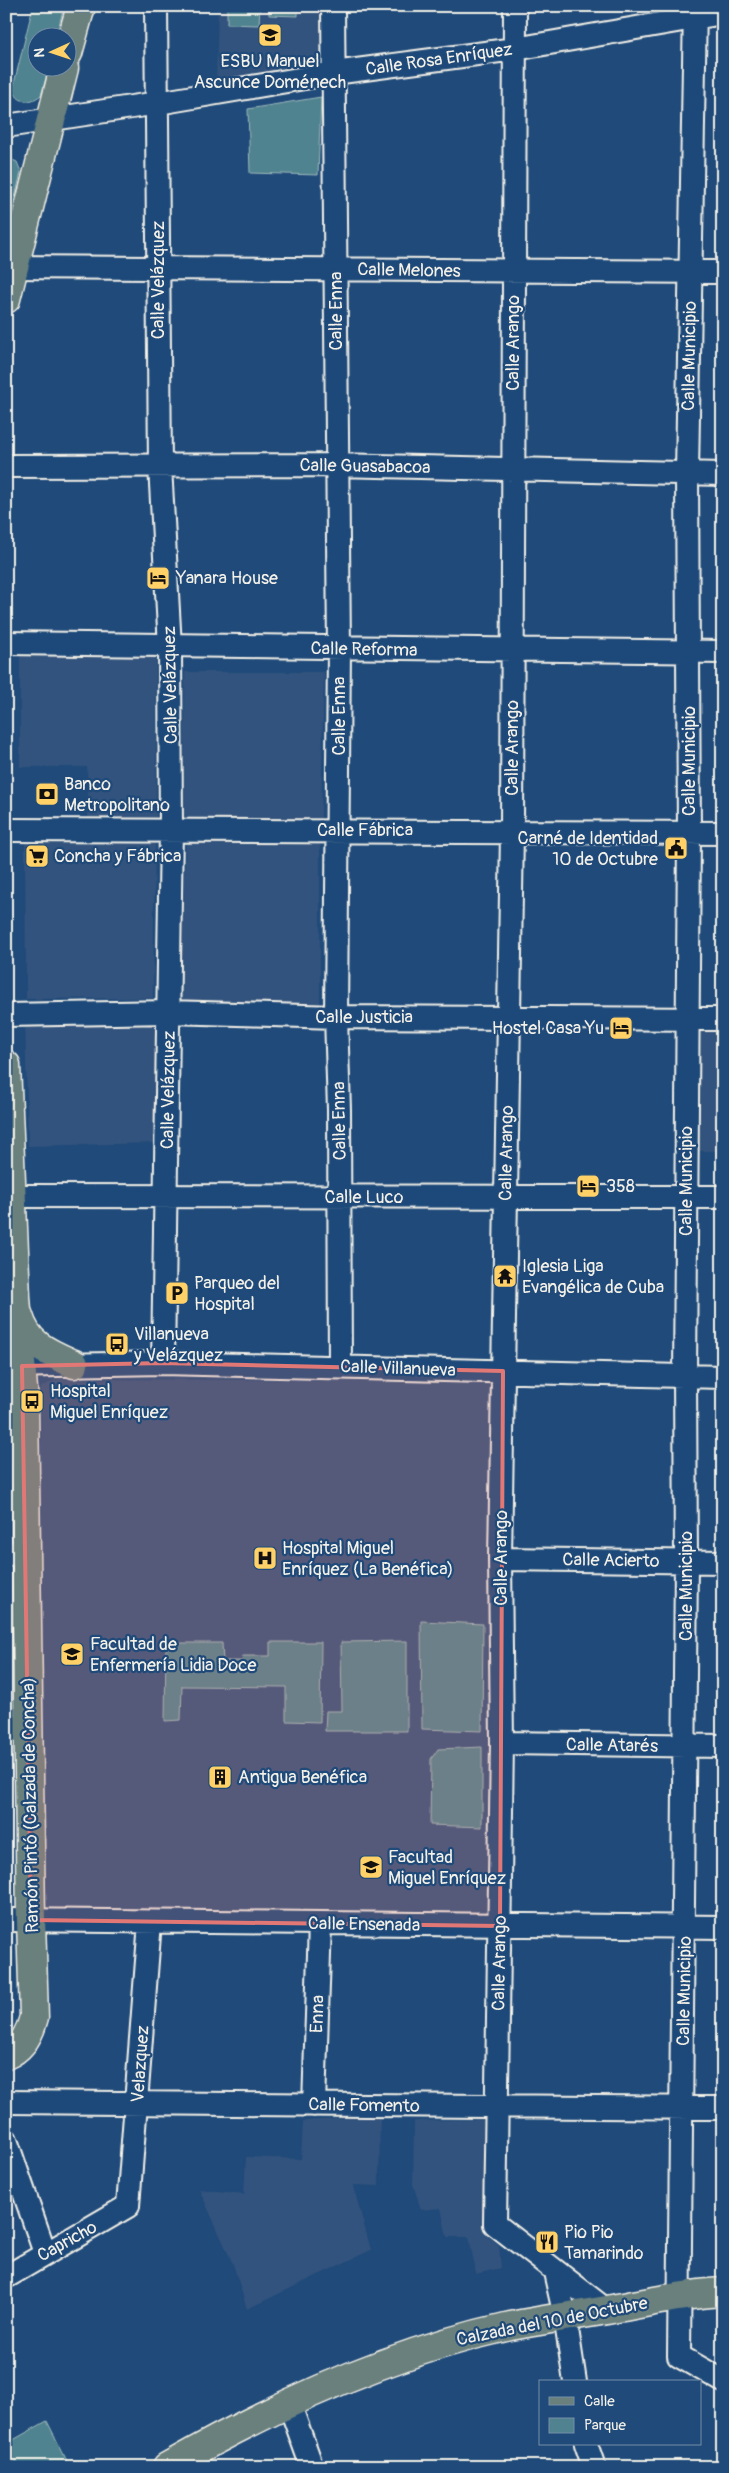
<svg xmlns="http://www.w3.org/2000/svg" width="729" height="2473" viewBox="0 0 729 2473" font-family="Pangolin,sans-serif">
	<rect width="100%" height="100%" fill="#1f4a7a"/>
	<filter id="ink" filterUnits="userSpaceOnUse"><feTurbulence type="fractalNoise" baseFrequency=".02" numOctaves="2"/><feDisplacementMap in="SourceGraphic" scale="10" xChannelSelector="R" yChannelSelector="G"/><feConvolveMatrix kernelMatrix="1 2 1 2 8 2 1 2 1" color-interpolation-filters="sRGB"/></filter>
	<g filter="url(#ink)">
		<path fill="#33537d" d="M218,6H324V65L216,82Z
			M20,654L156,655V821L88,820L87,767H20Z
			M185,672H324L321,822L184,821Z
			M186,841L320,843V1004L178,1003Z
			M25,843H155L153,998L26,999Z
			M159,1017L157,1143L28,1146L25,1018Z
			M699,1029L723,1030V1151H696Z
			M58,1379L490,1381L488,1918L39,1916L41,1387Z
			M380,2116L379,2186L353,2185L371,2250L247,2309L233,2264L199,2189L244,2194L246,2157L301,2159L303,2121Z
			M488,2119L485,2234L499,2245L501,2268L476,2274L469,2237H447L441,2208L421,2210L413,2184L414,2121Z"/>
		<path fill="#50838f" stroke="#a2babc" d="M33,6H64L56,37L38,38V68H49L41,95C30,104 17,104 13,88Z
			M227,6H260L259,25L227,24Z
			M269,6H298V16L269,15Z
			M321,97L318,175L250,173L248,109Z
			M6,157L17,162L21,172L6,236Z
			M421,1621L483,1624L482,1731L422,1729Z
			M407,1641V1731H325L326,1711H342L341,1642Z
			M270,1642H321L320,1722L286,1721V1687L182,1686L181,1720L165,1721L166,1643H222L223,1661H242L243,1656H270Z
			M482,1747V1827L430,1825L431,1759L438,1749Z
			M47,2421L70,2467H6V2444Z"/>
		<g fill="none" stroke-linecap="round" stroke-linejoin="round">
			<g stroke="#f4f1e8" stroke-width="26">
				<path id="minor" d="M156,6L160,466L170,647L171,829L163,1363
					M333,6L339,648L336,1017L339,1110L340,1366
					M515,6L512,833L500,1559L502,1743L495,2224L606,2310
					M695,6L687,474L689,833L685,1377L686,1561L679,2356L723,2381
					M6,126L158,103L334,73L515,49L723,13
					M6,267L723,272
					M6,466L335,465L723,474
					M6,643L723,652
					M6,830L723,833
					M6,1015L169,1012L336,1017L723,1019
					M6,1196L723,1197
					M6,1366L163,1363L723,1377
					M6,1554L25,1553
					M500,1559L723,1562
					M6,1729L29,1730
					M502,1743L723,1746
					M6,1920L723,1927
					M6,2102L723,2108
					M314,2105L320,1924
					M6,2140L45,2253
					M555,2272L565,2316L575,2382
					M6,2277L128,2206L150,1922
					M289,2403L312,2467
					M586,2444L594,2467"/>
			</g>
			<g stroke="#f4f1e8" stroke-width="31">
				<path id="major" d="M68,53L81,6
					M6,299L64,68
					M6,1065L16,1297L24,1402L31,1920L34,2017C30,2033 23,2048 6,2055
					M19,1316C27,1345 49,1353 74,1364
					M167,2467C273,2406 386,2354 506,2327C539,2320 573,2316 607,2310C646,2303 683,2294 723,2292"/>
			</g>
			<use href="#minor" stroke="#1f4a7a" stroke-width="22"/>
			<use href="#major" stroke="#6a807d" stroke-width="28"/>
		</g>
	</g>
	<path fill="#e27875" fill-opacity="0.2" stroke="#e27875" stroke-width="4" stroke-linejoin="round" d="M163,1363L503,1371L500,1926L31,1920L22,1366Z"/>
	<defs>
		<g id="school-square" transform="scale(1.25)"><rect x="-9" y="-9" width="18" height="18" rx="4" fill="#ffd166" stroke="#1f4a7a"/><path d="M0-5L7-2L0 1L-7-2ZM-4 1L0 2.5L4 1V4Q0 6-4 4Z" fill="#111"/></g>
		<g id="hotel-square" transform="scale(1.25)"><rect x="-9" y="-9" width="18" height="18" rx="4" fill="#ffd166" stroke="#1f4a7a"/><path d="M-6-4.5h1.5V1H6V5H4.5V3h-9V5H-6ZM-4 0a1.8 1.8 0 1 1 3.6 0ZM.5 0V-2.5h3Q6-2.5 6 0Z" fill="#111"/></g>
		<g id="bank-square" transform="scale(1.25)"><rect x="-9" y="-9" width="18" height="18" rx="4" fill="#ffd166" stroke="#1f4a7a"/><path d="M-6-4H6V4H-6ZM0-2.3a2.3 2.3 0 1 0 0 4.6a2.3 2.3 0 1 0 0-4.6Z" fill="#111"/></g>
		<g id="civic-square" transform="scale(1.25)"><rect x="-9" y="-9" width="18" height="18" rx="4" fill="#ffd166" stroke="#1f4a7a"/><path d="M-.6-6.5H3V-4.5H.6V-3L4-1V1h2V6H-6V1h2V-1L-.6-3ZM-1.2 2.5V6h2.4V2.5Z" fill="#111"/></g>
		<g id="supermarket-square" transform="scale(1.25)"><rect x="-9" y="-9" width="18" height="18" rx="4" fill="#ffd166" stroke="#1f4a7a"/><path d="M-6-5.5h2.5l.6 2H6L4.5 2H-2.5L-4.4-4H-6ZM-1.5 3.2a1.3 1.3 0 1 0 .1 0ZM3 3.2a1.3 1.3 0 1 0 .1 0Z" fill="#111"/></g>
		<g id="temple-square" transform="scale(1.25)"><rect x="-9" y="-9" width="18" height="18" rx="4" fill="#ffd166" stroke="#1f4a7a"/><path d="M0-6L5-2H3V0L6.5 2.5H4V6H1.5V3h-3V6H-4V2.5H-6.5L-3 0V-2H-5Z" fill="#111"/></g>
		<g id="parking-square" transform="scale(1.25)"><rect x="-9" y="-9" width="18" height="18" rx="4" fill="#ffd166" stroke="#1f4a7a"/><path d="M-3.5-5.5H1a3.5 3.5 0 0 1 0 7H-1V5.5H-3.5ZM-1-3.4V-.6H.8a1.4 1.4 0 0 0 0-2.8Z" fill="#111"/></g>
		<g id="bus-square" transform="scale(1.25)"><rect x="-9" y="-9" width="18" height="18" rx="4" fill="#ffd166" stroke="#1f4a7a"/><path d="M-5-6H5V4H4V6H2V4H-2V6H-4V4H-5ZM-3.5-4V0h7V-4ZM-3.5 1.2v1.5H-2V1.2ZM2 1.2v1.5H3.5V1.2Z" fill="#111"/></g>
		<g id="hospital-square" transform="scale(1.25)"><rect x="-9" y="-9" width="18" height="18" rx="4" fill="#ffd166" stroke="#1f4a7a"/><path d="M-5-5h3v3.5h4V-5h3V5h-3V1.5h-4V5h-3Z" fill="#111"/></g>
		<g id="university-square" transform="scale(1.25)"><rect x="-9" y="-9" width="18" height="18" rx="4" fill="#ffd166" stroke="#1f4a7a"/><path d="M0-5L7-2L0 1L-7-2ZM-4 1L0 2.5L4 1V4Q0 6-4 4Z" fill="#111"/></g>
		<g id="building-square" transform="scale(1.25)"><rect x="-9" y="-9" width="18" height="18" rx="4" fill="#ffd166" stroke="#1f4a7a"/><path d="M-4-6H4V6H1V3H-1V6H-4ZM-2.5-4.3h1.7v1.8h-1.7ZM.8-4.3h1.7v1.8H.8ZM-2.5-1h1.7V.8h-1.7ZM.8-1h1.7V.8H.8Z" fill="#111"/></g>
		<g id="restaurant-square" transform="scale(1.25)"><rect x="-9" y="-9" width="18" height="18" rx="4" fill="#ffd166" stroke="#1f4a7a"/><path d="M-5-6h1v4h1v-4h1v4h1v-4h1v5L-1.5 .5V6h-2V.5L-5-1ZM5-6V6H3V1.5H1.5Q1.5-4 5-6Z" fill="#111"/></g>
	</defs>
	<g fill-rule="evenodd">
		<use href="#school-square" x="270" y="35"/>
		<use href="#hotel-square" x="158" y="578"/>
		<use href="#bank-square" x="47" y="794"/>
		<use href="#civic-square" x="676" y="848"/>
		<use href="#supermarket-square" x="37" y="856"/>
		<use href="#hotel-square" x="621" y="1028"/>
		<use href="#hotel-square" x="588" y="1186"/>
		<use href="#temple-square" x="505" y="1276"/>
		<use href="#parking-square" x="177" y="1293"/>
		<use href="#bus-square" x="117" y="1344"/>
		<use href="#bus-square" x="32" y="1401"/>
		<use href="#hospital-square" x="265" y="1558"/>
		<use href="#university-square" x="72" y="1654"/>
		<use href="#building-square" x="220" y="1777"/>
		<use href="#university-square" x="371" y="1867"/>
		<use href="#restaurant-square" x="547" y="2242"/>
	</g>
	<g text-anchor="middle" stroke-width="4.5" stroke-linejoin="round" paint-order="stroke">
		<g font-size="18" fill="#f4f1e8" stroke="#1f4a7a">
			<text transform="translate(439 59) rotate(-8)" y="6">Calle Rosa Enríquez</text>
			<text transform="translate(409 270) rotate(1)" y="6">Calle Melones</text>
			<text transform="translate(158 280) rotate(-90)" y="6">Calle Velázquez</text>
			<text transform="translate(336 311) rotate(-90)" y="6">Calle Enna</text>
			<text transform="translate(513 343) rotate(-90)" y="6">Calle Arango</text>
			<text transform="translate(689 356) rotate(-89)" y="6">Calle Municipio</text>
			<text transform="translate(365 466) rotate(1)" y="6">Calle Guasabacoa</text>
			<text transform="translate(364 649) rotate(1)" y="6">Calle Reforma</text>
			<text transform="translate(170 685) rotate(-91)" y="6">Calle Velázquez</text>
			<text transform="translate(339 716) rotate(-90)" y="6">Calle Enna</text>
			<text transform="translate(512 748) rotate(-90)" y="6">Calle Arango</text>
			<text transform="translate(689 761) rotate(-90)" y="6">Calle Municipio</text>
			<text x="365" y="836">Calle Fábrica</text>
			<text x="364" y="1023">Calle Justicia</text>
			<text transform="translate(168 1090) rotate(-89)" y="6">Calle Velázquez</text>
			<text transform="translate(339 1121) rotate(-91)" y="6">Calle Enna</text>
			<text transform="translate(506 1153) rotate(-89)" y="6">Calle Arango</text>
			<text transform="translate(686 1181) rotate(-90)" y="6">Calle Municipio</text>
			<text x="364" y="1203">Calle Luco</text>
			<text transform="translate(398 1368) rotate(2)" y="6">Calle Villanueva</text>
			<text transform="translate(501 1558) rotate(-90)" y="6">Calle Arango</text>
			<text transform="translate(611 1560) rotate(1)" y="6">Calle Acierto</text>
			<text transform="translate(686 1586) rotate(-90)" y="6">Calle Municipio</text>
			<text transform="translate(612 1745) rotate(1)" y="6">Calle Atarés</text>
			<text transform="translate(30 1805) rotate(-91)" y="6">Ramón Pintó (Calzada de Concha)</text>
			<text transform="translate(364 1924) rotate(1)" y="6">Calle Ensenada</text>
			<text transform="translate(499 1963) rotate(-89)" y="6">Calle Arango</text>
			<text transform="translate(684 1991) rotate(-89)" y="6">Calle Municipio</text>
			<text transform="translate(317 2014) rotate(-88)" y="6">Enna</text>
			<text transform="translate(140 2064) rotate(-86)" y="6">Velazquez</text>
			<text transform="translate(364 2105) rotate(1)" y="6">Calle Fomento</text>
			<text transform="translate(67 2241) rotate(-29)" y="6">Capricho</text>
			<text transform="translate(552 2321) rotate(-11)" y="6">Calzada del 10 de Octubre</text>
		</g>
		<g font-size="18" fill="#f4f1e8" stroke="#1f4a7a" text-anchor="start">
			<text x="270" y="67" text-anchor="middle">ESBU Manuel<tspan x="270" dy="21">Ascunce Doménech</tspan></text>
			<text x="176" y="584">Yanara House</text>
			<text x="64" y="790">Banco<tspan x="64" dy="21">Metropolitano</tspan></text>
			<text x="658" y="844" text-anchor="end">Carné de Identidad<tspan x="658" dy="21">10 de Octubre</tspan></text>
			<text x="54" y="862">Concha y Fábrica</text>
			<text x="604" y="1034" text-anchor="end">Hostel Casa Yu</text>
			<text x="606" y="1192">358</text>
			<text x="522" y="1272">Iglesia Liga<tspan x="522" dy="21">Evangélica de Cuba</tspan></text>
			<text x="194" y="1289">Parqueo del<tspan x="194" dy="21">Hospital</tspan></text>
			<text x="134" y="1340">Villanueva<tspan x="134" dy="21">y Velázquez</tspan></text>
			<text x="50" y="1397">Hospital<tspan x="50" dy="21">Miguel Enríquez</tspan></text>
			<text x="282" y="1554">Hospital Miguel<tspan x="282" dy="21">Enríquez (La Benéfica)</tspan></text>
			<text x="90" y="1650">Facultad de<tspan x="90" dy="21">Enfermería Lidia Doce</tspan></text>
			<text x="238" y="1783">Antigua Benéfica</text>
			<text x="388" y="1863">Facultad<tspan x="388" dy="21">Miguel Enríquez</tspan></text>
			<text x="564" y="2238">Pio Pio<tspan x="564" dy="21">Tamarindo</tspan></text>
		</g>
	</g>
	<rect width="729" height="2473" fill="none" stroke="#1f4a7a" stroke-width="25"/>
	<rect x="12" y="12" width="704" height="2448" fill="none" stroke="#f4f1e8" stroke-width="2" filter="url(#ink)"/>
	<rect x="539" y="2380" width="162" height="65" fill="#1f4a7a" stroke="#748da6"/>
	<rect x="549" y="2397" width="25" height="8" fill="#6a807d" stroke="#748da6"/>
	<text x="584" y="2406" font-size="15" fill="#f4f1e8">Calle</text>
	<rect x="549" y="2418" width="25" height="15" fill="#50838f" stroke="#748da6"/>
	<text x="584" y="2430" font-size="15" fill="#f4f1e8">Parque</text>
	<g transform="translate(52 52) rotate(267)"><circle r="24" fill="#1f4a7a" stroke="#748da6"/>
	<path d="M0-4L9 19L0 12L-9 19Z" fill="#ffd166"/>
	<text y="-8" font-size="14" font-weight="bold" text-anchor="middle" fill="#f4f1e8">N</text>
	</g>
</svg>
